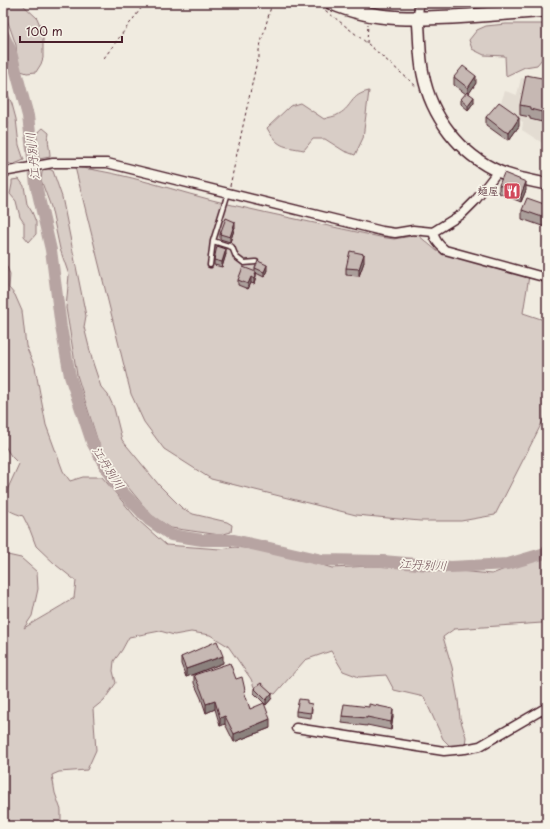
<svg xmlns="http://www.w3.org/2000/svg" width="550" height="829" viewBox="0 0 550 829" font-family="'Playpen Sans','Klee One',sans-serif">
	<rect width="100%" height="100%" fill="#f0ebe0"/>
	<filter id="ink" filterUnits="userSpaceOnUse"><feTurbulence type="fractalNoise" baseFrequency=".025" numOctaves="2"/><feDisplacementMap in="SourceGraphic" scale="8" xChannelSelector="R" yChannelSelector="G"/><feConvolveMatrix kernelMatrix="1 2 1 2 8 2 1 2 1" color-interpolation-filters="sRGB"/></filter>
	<g filter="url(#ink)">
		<path fill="#e3dcd2" d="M521,78L547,82V146L522,130L523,122L500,105L505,91L517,95Z"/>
		<path fill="#d8cdc6" stroke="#917678" d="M3,3H21L37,18L43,33V58L41,64L36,72L27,73L21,71L17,60L16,45L3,8Z
			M506,24H545L547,27V53L537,65L525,67L506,76L505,56L484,55L472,49L469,40L477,30L486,26Z
			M3,67L5,88L12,104L16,119L19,145L24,160L12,165L8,163L5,157L8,122L3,109Z
			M369,91L363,138L355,155L344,151L325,139H313L304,150C283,146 278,148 267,128L290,106L300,103L324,119C328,117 335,117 339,114C353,106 350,95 369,91Z
			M43,128L49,133C47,143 50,148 50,157L39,159C38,147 33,135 43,128Z
			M75,167C127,173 177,192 228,204C279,216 330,226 380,237L394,239L418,235L437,251L529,276L523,313L547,321V413L495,515L461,521H420L356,515L211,479L164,449L144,422L131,394Z
			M47,168L53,171L62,197L86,316L84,327L93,363L101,387L108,395L114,408L122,440L159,485L182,508L193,514L227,522L232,525L231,532L220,535L171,528L151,515L114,470L98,442L77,375L66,308L69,275L60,249L51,207L41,180L42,172Z
			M19,179L24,186L27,204L32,212L36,222V234L29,242L24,236V223L20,217L16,201L10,194L12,184V180Z
			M6,265L10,274L9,288L15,295L22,311L26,346L35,367L46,425L63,471L70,481L83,477H102L138,520L166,545L220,549L235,547L270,551L309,561L332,568L370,566L436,569L492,574L510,567L529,563L547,555V620L542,623L454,629L443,637L452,667L458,700L460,718L466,737L465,745L450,746L443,739L424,697L394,690L386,675L359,677L343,671L331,651L305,660L275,694L254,687L251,679L228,646L210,635L191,632L174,635L160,631L129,637L122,650L114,661L113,671L116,683L104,700L93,709L96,750L87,770L59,772L52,775L55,793L61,810V826H3V554L21,558L37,572L38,589L32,616L24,628C40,618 57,609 74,598L76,581L56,565L36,546L30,530L23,516C14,513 3,510 3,499L19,464L11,456L3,443V266Z"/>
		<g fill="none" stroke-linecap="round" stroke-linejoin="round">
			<path stroke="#b7a4a2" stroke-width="12" d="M3,34L10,49L28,116L36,185L51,250L61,327L70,376L92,442L115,484L149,520L171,535L202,540H234L322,560L383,561L451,567L508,564L542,554L547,552"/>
			<g stroke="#4a1f2b" stroke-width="7">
				<path id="service" d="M228,193L213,241L232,247L236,257L244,263L256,262
					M210,265L213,241"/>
			</g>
			<g stroke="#4a1f2b" stroke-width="11">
				<path id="minor" d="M418,19L419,3
					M3,172L53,163H107L382,231L395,233L413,230L433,232L462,214L475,201L498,171
					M433,232C435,240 438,244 445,250L547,278
					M296,728L444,751L465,749L480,746L547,707"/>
			</g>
			<g stroke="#4a1f2b" stroke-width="14">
				<path id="secondary" d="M418,19C420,37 419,56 423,74C431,116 460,155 500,172C515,178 531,181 547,184"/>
			</g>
			<g stroke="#4a1f2b" stroke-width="16">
				<path id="primary" d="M332,3C375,22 422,19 468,16C494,14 521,12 547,10"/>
			</g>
			<path stroke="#4a1f2b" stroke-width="1" stroke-dasharray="3 3" stroke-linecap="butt" d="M316,3L367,43L417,87
				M367,43L368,24
				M104,58L145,3
				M230,186L257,61L259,60V50L272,3"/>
			<use href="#service" stroke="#f7f3e8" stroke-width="4"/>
			<use href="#minor" stroke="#f7f3e8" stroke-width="8"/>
			<use href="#secondary" stroke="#f7f3e8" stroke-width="11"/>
			<use href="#primary" stroke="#f7f3e8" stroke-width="13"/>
		</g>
		<path fill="#aa9e9a" stroke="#4a1f2b" d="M454,77L476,83L469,93L474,102L468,110L461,104V99L466,94L454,85Z
			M547,79V115L545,114V119L542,122L530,119V117L520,115V105Z
			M486,117L519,126L509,140L504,138L486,125Z
			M499,185L526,190L521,202L499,193Z
			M547,205V227L542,226L522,219V210Z
			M235,227L230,242L220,239V234Z
			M226,254L222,267L214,265V260Z
			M364,262L359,276L346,275V268Z
			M255,268L267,270L264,277L256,273V277L254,284L251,283L248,289L238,285V280L255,271Z
			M181,657L223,663L186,677L181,664Z
			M194,675L236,679L250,709L270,728L234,742L225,724L220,726L215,709L206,713L201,698L194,683Z
			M254,688L272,698L266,705L254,693Z
			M307,703L312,709L311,718L296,716V711Z
			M342,716L393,717L391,730L367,725V726L342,723Z"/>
		<path fill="#8b817d" stroke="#4a1f2b" d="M476,76V83L468,95V88Z
			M474,97V102L468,110V105Z
			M545,104V119L542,122V112Z
			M519,118V126L509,140V133Z
			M526,182V190L521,202V195Z
			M235,222V227L230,242V237Z
			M226,249V254L222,267V262Z
			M364,254V262L359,276V269Z
			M267,265V270L264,277V272Z
			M256,272V277L254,284V279Z
			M251,277V283L248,289V284Z
			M223,656V663L186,677V669Z
			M272,693V698L266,705V700Z
			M215,701V709L206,713V704Z
			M393,709V717L391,730V722Z
			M225,716V724L220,726V718Z
			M270,719V728L234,742V734Z"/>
		<path fill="#c6b8b3" stroke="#4a1f2b" d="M463,66L476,76L468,88L454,77Z
			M526,75L547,79V105L545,104V109L542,112L530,109V107L520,105Z
			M467,92L474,97L468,105L461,99Z
			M499,102L516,114L519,118L509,133L504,131L486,117Z
			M504,173L526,182L521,195L499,185Z
			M527,198L547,205V218L542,217L522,210Z
			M226,218L235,222L230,237L220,234Z
			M217,246L226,249L222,262L214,260Z
			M350,251L364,254L359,269L346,268Z
			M258,261L267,265L264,272L255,268Z
			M243,267L256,272L254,279L251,277L248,284L238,280Z
			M217,641L223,656L186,669L181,657Z
			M230,663L236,679L242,677L245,690L244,691L250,709L264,703L270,719L234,734L225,716L220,718L215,701L206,704L201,690L194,675Z
			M261,683L272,693L266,700L254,688Z
			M299,699L307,700V703L312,704L311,713L296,711Z
			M344,704L369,707V704L393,709L391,722L367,717V718L342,716Z"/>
	</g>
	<defs>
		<g id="restaurant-square" transform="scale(0.9)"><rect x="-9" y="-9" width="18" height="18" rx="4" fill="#d1495b" stroke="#f7f3e8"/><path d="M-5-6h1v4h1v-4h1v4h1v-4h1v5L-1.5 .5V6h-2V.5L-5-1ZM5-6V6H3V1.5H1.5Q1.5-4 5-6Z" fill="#fff"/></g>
	</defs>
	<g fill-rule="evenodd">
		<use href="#restaurant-square" x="512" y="191"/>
	</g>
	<g text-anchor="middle" stroke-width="3.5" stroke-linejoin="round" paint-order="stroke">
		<g font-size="11" fill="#4a1f2b" stroke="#f7f3e8" text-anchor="end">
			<text x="499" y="195">麺屋</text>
		</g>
		<g font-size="12" font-style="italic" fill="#704e55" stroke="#f7f3e8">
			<text transform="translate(33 156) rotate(-96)" y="4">江丹別川</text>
			<text transform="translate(108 468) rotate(58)" y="4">江丹別川</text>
			<text transform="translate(423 565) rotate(3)" y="4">江丹別川</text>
		</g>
	</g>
	<rect width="550" height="829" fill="none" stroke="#f7f3e8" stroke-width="16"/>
	<rect x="8" y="8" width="534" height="813" fill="none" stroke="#4a1f2b" stroke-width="1.5" filter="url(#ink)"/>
	<path d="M20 36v6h102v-6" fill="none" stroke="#4a1f2b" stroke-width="2"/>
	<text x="26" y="36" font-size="12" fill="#4a1f2b" stroke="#f7f3e8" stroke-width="3" paint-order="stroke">100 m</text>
</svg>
